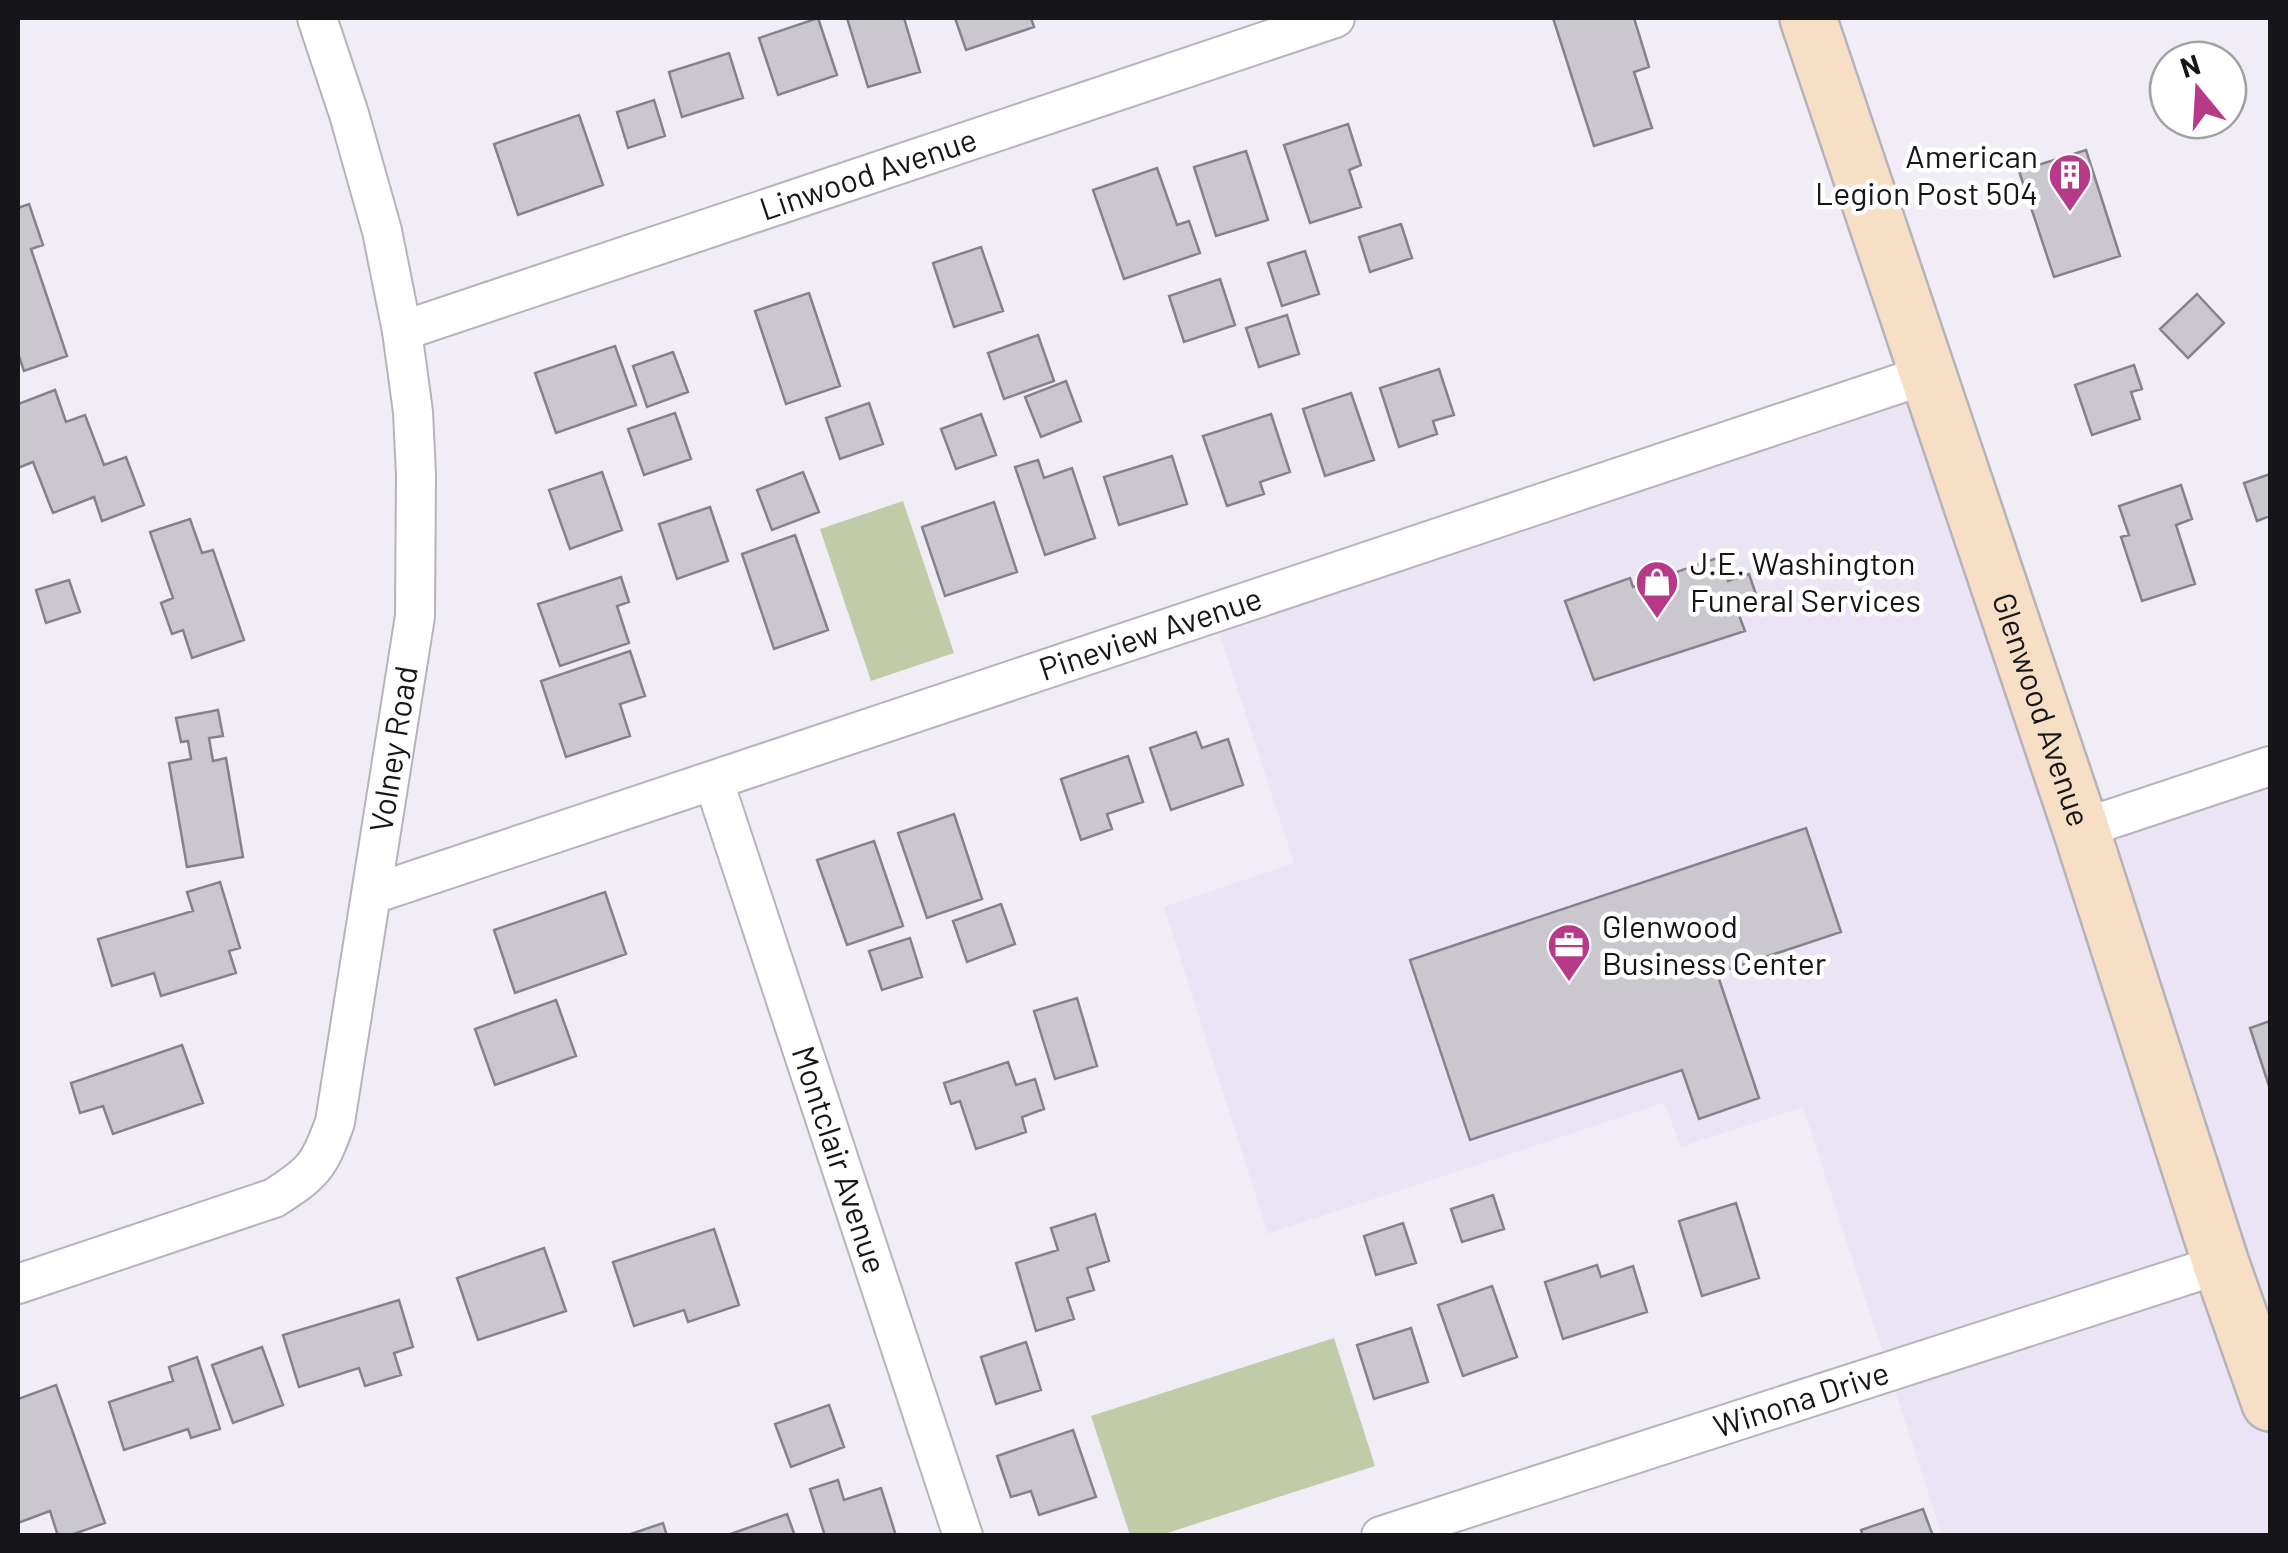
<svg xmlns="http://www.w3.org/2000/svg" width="2288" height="1553" viewBox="0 0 2288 1553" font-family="Barlow,sans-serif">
	<rect width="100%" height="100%" fill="#f1edf6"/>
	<path fill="#ebe4f5" d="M1928,374L2081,829L2270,766V1535H1942L1803,1107L1681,1147L1664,1103L1268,1234L1164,907L1294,863L1213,614Z"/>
	<path fill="#c1cba7" d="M903,501L954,653L871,681L820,529Z
		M1334,1338L1375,1466L1161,1535H1130L1091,1416Z"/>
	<path fill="#cac7cf" stroke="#86828b" stroke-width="2.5" d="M818,18L837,75L778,95L759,38Z
		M847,18H904L920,72L868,87Z
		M955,18H1031L1034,27L966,50Z
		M1553,18H1634L1649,67L1634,72L1652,128L1594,146Z
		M729,53L743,98L682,117L669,72Z
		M654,100L665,136L628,148L617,112Z
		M579,115L603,185L518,215L494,144Z
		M1348,124L1361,165L1349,170L1361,207L1310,223L1284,145Z
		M2086,150L2120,256L2054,277L2019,171Z
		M1246,151L1268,220L1216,236L1194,167Z
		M1157,168L1177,225L1189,221L1200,253L1124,279L1093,190Z
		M29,204L43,245L31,249L67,356L24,371L18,353V208Z
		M1401,224L1412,258L1370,272L1359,237Z
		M981,247L1003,311L954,327L933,263Z
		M1305,251L1319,294L1282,306L1268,263Z
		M1220,279L1235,325L1184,342L1169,296Z
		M809,293L840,386L786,404L755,311Z
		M2197,294L2224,323L2188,358L2160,329Z
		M1287,315L1299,354L1259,367L1246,328Z
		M1038,335L1054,381L1004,399L988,353Z
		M615,346L636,405L556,433L535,373Z
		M673,352L688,392L647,407L633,366Z
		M2134,365L2142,389L2131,392L2140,419L2092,435L2075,385Z
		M1439,369L1454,415L1433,421L1437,434L1399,447L1380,388Z
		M1066,381L1081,421L1041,437L1025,397Z
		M55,390L66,422L85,415L104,465L126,457L144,505L102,521L94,497L53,513L33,462L18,468V404Z
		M1351,393L1374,460L1325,476L1303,409Z
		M869,403L883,444L840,459L826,418Z
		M675,413L691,459L644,475L628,429Z
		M981,414L996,455L956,469L941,429Z
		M1271,414L1290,472L1260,482L1264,494L1227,506L1203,436Z
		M1172,456L1187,504L1119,525L1104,477Z
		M1038,460L1044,478L1072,468L1095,538L1045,555L1015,467Z
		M602,472L622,530L570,549L549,490Z
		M803,472L819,512L772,530L757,490Z
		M2270,474V516L2257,521L2244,483Z
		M2181,485L2192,519L2176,525L2195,584L2142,601L2121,537L2129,535L2119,506Z
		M994,502L1017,572L945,596L922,527Z
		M710,507L728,561L677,579L659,524Z
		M190,519L202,553L213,550L244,640L192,658L183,630L172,634L161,603L173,598L150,532Z
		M795,535L828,630L774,649L742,554Z
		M1720,557L1728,581L1749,574L1759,603L1737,610L1745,631L1594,680L1565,601L1630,578L1633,587Z
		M621,577L629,602L617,606L629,643L560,666L538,604Z
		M69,580L80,612L46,623L36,590Z
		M630,651L645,696L620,704L630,736L566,757L541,681Z
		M218,710L223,736L209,738L213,761L226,758L243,857L187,867L169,763L191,759L188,741L181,742L176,718Z
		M1196,732L1202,748L1228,739L1243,785L1171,810L1150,748Z
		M1128,756L1143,802L1107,814L1112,829L1081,840L1061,779Z
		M954,814L982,899L927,918L898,833Z
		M1806,828L1841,932L1717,973L1759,1098L1699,1119L1682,1070L1470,1140L1410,960Z
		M874,841L903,926L847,945L817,860Z
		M220,882L240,948L229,951L236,973L161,996L154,973L112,986L98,939L193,911L187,892Z
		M605,892L626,954L515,993L494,930Z
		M1001,904L1015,944L967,962L953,921Z
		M910,938L922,977L882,990L869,951Z
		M1077,998L1097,1066L1055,1079L1034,1011Z
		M556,1000L576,1056L495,1085L475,1029Z
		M2270,1021V1089L2250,1028Z
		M182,1045L203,1103L113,1134L103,1106L80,1113L71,1083Z
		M1008,1062L1016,1085L1035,1079L1044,1109L1022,1117L1026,1132L976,1149L960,1101L951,1104L944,1083Z
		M1493,1195L1504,1229L1462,1242L1451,1209Z
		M1736,1203L1759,1278L1702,1296L1679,1221Z
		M1095,1214L1109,1261L1087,1268L1094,1290L1067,1298L1074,1319L1036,1331L1016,1263L1058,1250L1051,1228Z
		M1403,1223L1416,1263L1376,1275L1364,1236Z
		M714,1229L739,1305L688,1322L684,1310L634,1326L613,1262Z
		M544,1248L566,1311L478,1340L457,1278Z
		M1597,1265L1601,1277L1633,1266L1647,1312L1563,1339L1545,1282Z
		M1492,1286L1517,1357L1463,1376L1438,1305Z
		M399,1300L413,1347L394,1353L401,1375L365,1386L359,1368L299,1387L283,1335Z
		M1411,1328L1428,1382L1374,1399L1357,1345Z
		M1026,1342L1041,1390L996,1404L981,1357Z
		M262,1347L283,1405L233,1423L212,1365Z
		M197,1357L220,1429L191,1438L188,1429L124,1450L109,1402L173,1381L169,1367Z
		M56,1385L105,1523L68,1536H58L50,1511L18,1523V1399Z
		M829,1405L844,1447L791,1467L775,1424Z
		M1073,1430L1096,1497L1039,1515L1031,1491L1011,1497L997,1456Z
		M838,1480L844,1500L881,1488L896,1536H825L810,1489Z
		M1923,1509L1933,1536H1863L1861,1530Z
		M787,1514L795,1536H725Z
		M663,1523L667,1536H625Z"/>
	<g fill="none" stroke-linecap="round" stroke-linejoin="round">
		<g stroke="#b6b3bb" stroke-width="42">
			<g id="street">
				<path id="s1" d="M402,331L1335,18"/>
				<path id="s2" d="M714,782L963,1536"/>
				<path d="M2081,829L2270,766"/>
				<path id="s3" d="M373,894L1928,374"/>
				<path id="s4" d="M18,1284L274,1198C313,1173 319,1167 335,1122L415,616L416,475L413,412L402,331L382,231L349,114L317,18"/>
				<path id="s5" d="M1381,1536L2221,1264"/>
			</g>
		</g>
		<g stroke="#b6b3bb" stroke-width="60">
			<g id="secondary">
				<path id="s6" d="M1808,18L2081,829L2221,1264L2270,1403"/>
			</g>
		</g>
		<use href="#street" stroke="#fff" stroke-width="38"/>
		<use href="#secondary" stroke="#f6dfc4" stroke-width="55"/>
	</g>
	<defs>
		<g id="building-pin" transform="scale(2.25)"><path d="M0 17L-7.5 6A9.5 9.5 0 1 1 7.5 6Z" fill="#b73a89" stroke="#fff"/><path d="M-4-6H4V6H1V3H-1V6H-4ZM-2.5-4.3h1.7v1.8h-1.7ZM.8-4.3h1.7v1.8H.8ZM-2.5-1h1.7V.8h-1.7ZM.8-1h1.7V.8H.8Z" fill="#fff"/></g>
		<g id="shop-pin" transform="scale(2.25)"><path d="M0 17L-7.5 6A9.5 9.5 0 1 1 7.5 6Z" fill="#b73a89" stroke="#fff"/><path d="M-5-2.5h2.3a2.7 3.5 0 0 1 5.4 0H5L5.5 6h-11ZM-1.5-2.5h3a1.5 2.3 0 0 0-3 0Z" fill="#fff"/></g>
		<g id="office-pin" transform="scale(2.25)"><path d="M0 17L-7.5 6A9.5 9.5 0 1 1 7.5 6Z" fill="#b73a89" stroke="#fff"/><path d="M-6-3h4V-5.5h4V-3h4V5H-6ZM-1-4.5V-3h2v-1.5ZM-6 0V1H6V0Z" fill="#fff"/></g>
	</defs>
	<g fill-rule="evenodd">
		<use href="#building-pin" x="2070" y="175"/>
		<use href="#shop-pin" x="1657" y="582"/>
		<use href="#office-pin" x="1569" y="945"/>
	</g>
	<g text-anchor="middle" stroke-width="9" stroke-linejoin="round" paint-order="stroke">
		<g font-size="32" fill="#161518" stroke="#fff" text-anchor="start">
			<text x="2038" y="168" text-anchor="end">American<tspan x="2038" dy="37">Legion Post 504</tspan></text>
			<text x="1690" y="575">J.E. Washington<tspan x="1690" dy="37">Funeral Services</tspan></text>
			<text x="1602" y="938">Glenwood<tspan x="1602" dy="37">Business Center</tspan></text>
		</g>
		<g font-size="32" fill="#161518" stroke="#fff">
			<text dy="11" stroke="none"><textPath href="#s1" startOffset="492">Linwood Avenue</textPath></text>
			<text dy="11" stroke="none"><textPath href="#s3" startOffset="820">Pineview Avenue</textPath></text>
			<text dy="11" stroke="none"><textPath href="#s6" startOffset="730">Glenwood Avenue</textPath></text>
			<text dy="11" stroke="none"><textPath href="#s4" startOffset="748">Volney Road</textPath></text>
			<text dy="11" stroke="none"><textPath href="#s2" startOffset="398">Montclair Avenue</textPath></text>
			<text dy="11" stroke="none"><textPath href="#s5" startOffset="442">Winona Drive</textPath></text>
		</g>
	</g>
	<rect width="2288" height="1553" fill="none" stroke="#161518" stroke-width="40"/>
	<g transform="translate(2198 90) rotate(342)"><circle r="48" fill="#ffffff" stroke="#a2a1a3" stroke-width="2.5"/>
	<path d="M0-8L18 38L0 25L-18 38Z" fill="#b73a89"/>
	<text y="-15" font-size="28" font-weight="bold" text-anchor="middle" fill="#161518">N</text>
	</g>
</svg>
